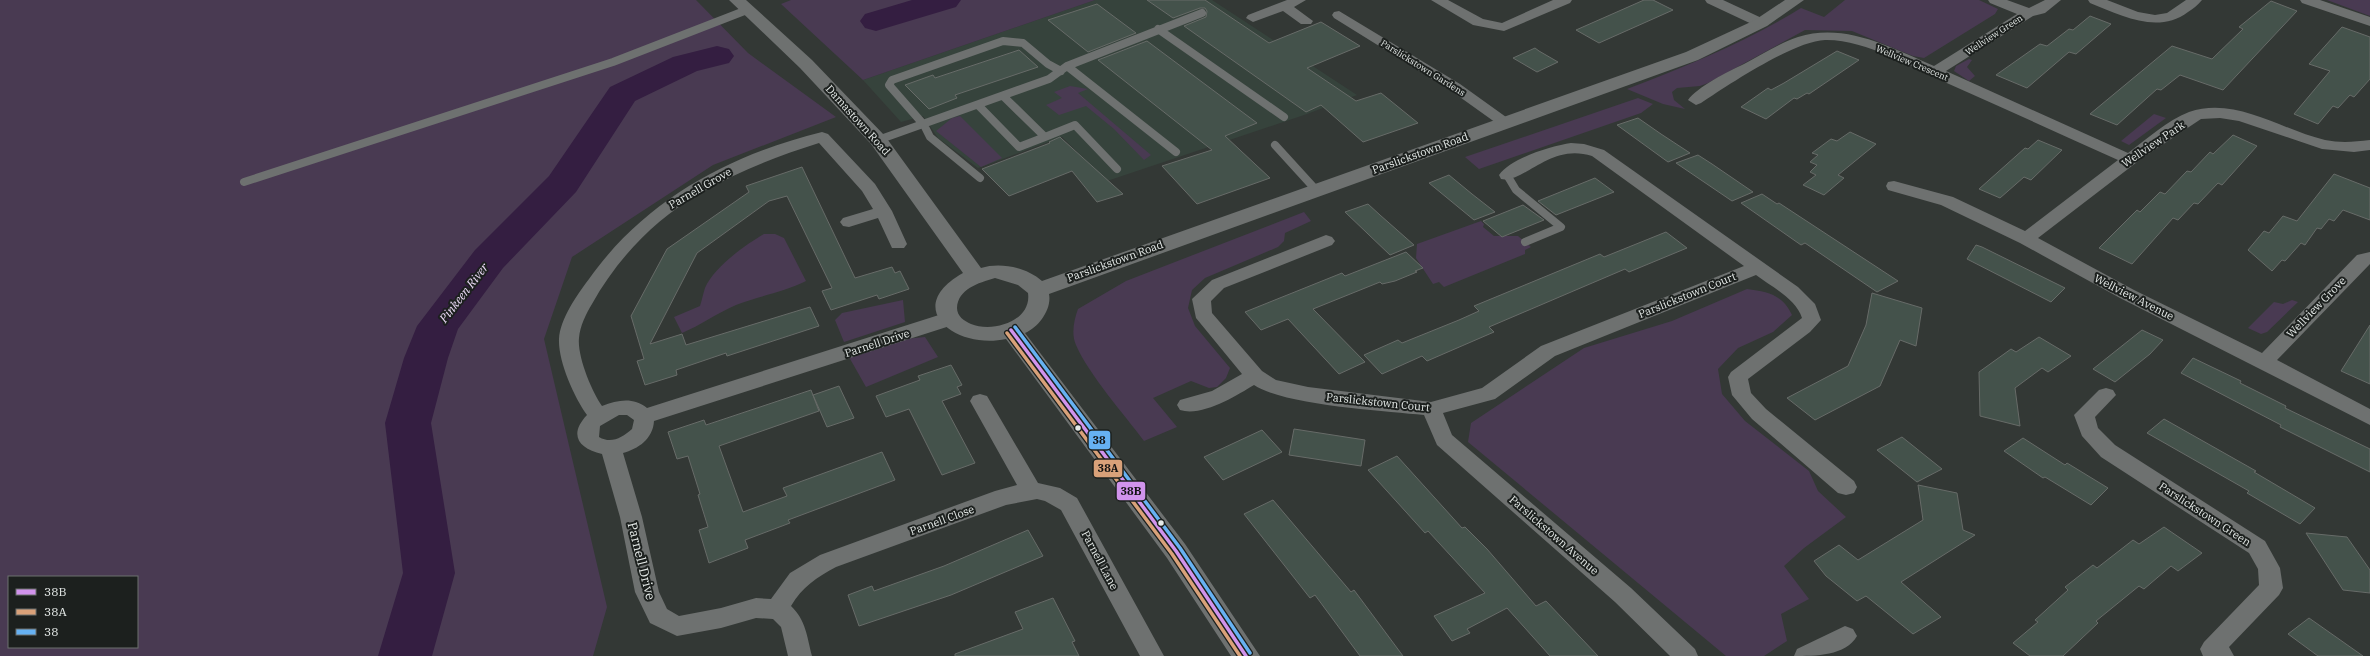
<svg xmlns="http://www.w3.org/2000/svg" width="2370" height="656" viewBox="0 0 2370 656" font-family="'IBM Plex Serif',serif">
	<rect width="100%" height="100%" fill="#333835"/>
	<path fill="#36433c" d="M1095,0H1212L1357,95L1307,114L1107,181L1062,137L978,168L938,138L923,116L901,122L863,80Z"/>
	<path fill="#493a52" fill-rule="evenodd" d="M0,0H696L748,53L836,117L713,165L572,257L544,339L607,607L593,656H0ZM9,577H137V647H9Z
		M791,0H1095L863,80L781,4Z
		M1845,0H1979L1998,9L1995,14L1924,58L1913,56L1852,31L1805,30L1708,83L1700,86L1677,88L1672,92L1674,100L1685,109L1663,104L1627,89C1687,66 1746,42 1801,8L1824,17Z
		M2327,0H2370V16Z
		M1969,59L1972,60L1967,67L1975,76L1969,81L1954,71L1956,66Z
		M1070,86L1088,89L1078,93L1151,155L1144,160L1114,129L1086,106L1059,115L1046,105L1062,98L1054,92Z
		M1638,98L1653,104L1641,113L1479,169L1465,157Z
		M2154,114L2166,118L2129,145L2121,141Z
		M960,116L1002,158L981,167L936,131L952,118Z
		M1304,212L1311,221L1285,233L1284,241L1278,247L1205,278L1192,290L1188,308L1195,326L1230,368L1226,378L1217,387L1209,388L1191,381L1153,398L1177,427L1144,441C1124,414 1089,375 1076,345C1071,334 1074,320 1078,309L1126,281Z
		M1481,221L1484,224L1483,227L1494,236H1518L1531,247L1525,250V254L1444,287L1439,282L1433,284L1416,258L1417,244Z
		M764,234H775L784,238L806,281C784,292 759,296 736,305C717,313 701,325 682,333L674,317L700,306C702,300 703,294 705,288C714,267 745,245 764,234Z
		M1747,289C1768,292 1782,294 1792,315L1773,332L1738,348L1718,369L1722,394L1745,421L1809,471L1818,491L1846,517L1804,548L1784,566L1809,599L1781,614L1787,641L1764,656H1726L1468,442L1471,423L1584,348L1672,321Z
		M903,300L905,322L844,342L835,320L842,313Z
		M2292,300L2298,302L2267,332L2261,334L2248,328L2274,302L2283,304Z
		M925,337L938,357L866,387L849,357L905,339Z"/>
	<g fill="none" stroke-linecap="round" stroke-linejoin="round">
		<path fill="#341e41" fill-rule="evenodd" d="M912,0H961L956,7L876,31L865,28L860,21L865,14Z
			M717,46L729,49L734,56L729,63L697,71L635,101L576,192L503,268L458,329L448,358L431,423L455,573L432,656H378L403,573L385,423L404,358L417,326L475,250L549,176L610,87L673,57Z"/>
	</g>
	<path fill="#44524b" stroke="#676b68" d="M1147,0H1205L1269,43L1321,22L1360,46L1307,68L1356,101L1381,93L1418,123L1363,142L1321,105L1306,112L1184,26L1206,17L1207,11L1205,8H1200L1173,18Z
		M1644,0H1653L1673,10L1599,43L1576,30Z
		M2271,1L2297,11L2223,90L2180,75L2161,90L2157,89L2117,125L2090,114L2172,46L2212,59L2243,29L2239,27Z
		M1097,4L1136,33L1088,52L1048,20Z
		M2090,16L2111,24L2076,54L2069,52L2027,88L1996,75L2040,44L2047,46L2069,29L2073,30Z
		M2342,27L2370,37V79L2354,97L2350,95L2338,108L2333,106L2318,124L2294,114L2330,71L2309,64Z
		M1147,41L1257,123L1225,136L1270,178L1197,204L1162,166L1212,150L1098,60Z
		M1535,48L1539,51L1558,62L1537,72L1513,58Z
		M1019,50L1038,67L955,95L957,98L929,109L905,85L933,75L935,78Z
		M1837,51L1859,60L1809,94L1807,93L1797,99L1794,98L1766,119L1741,107L1768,88L1771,90L1784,83Z
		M1638,118L1661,134L1690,153L1668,162L1617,125Z
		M1850,132L1876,144L1838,175L1844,178L1824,195L1803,185L1816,175L1810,172L1817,165L1810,162L1818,155L1812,153L1831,139L1837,141Z
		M2233,135L2257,146L2222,185L2218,183L2198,204L2194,203L2178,220L2173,218L2132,264L2099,248L2137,210L2140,212L2160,192L2165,194L2187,171L2191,172L2210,152L2213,154Z
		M1060,137L1062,139L1123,194L1097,202L1072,171L1009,196L982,169L1050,143L1049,142Z
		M2038,140L2062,150L2031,180L2024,177L2000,198L1979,189L2025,148L2028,149Z
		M1698,155L1712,164L1753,192L1732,201L1676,163Z
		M802,167L855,278L892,267L895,273L900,271L909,289L879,299L877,295L831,310L822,291L832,288L787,196L769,201L697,253L650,344L682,334L686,345L810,307L819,326L727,356L726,353L676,370L677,375L645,385L637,361L644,359L631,316L667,249L749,192L746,186Z
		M2334,174L2370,188V220L2343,210L2334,221L2329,219L2321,229L2317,228L2305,245L2301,243L2285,261L2282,260L2272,271L2248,250L2264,231L2269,233L2283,216L2297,221Z
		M1449,175L1472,194L1495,212L1474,220L1429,183Z
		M1595,178L1614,192L1556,215L1538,201Z
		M1762,194L1777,204L1779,203L1898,281L1877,292L1805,243L1801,245L1741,203Z
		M1368,204L1380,215L1414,245L1390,255L1345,212Z
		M1523,205L1544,220L1502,237L1483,221Z
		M1666,232L1687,248L1629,272L1625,269L1489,327L1494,332L1427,361L1422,356L1382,374L1364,355L1398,340L1402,343L1459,320L1479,311L1474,306L1600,254L1604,257Z
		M1976,245L1982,247L2065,288L2051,302L1967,259Z
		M1406,252L1423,268L1415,271L1417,272L1395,281L1382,284L1380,282L1313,309L1365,362L1339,374L1288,319L1261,330L1245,312L1342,273L1345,276Z
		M1872,293L1922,308L1916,346L1900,340L1880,386L1815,420L1787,398L1848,366L1866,325Z
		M2370,325V384L2341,371Z
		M2142,330L2163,340L2150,354L2115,382L2093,369Z
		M2039,337L2071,356L2048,372L2042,368L2015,388L2020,426L1980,416L1979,372L2011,349L2016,352Z
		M2193,358L2241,381L2240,383L2286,406L2285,408L2370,449V472L2280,427L2281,425L2181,373Z
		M951,365L962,385L957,387L961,394L942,401L975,463L942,475L909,409L886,417L876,396L920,380L918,376Z
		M839,386L854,418L827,427L813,395Z
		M811,390L819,411L719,446L743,512L787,496L783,488L882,452L895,480L788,520L790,523L745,540L748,548L709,563L699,530L708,527L698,495L700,494L688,456L677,459L668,432L704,420L706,425Z
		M2164,419L2256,471L2254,472L2315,508L2300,524L2247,493L2249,491L2147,433Z
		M1294,429L1365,440L1361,466L1289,455Z
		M1262,430L1282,452L1223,480L1204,457Z
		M1902,437L1942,469L1917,482L1877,450Z
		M2023,438L2065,465L2067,463L2108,488L2091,505L2045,477L2043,478L2004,451Z
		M1397,456L1462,528L1465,527L1487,549L1536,606L1546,601L1598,656H1550L1507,608L1467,629L1470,633L1452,641L1434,616L1485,593L1428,531L1425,533L1368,470Z
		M1918,485L1957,493L1963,530L1975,535L1901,582L1941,617L1913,634L1866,596L1857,601L1826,576L1814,561L1839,545L1858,560L1923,520Z
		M1273,500L1351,592L1354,590L1403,656H1360L1315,595L1310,598L1244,514Z
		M2164,527L2202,553L2178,571L2171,566L2144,589L2139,586L2096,621L2098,623L2063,656H2030L2013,643L2038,622L2035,620L2068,590L2065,587L2093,565L2097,568L2133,540L2139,544Z
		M1028,530L1043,556L951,595L859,626L848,595L872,586L874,591L944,566Z
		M2306,533L2347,537L2370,570V593L2343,590Z
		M1053,598L1075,641L1072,642L1079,656H955V654L1023,629L1015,612Z
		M2309,618L2363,656H2318L2288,634Z"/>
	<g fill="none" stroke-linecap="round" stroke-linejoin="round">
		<path stroke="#6e7170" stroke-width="8" d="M1158,29L1284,117
			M1067,66L1176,152
			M978,105L1019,147L1045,137L1003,96
			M1045,137L1075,125L1117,169
			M878,140L1049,79L1067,66L1202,13
			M1275,145L1316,190
			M1507,175L1516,190L1561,227L1525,242
			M980,178L930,137L924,125L889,85L892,80L1003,41L1023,43L1048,64L1061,71
			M244,182L613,62L747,10"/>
		<path fill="#6e7170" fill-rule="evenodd" d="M1287,0H1306L1294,7L1313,21L1311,24H1301L1283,11L1253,22L1246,18L1248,15Z
			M1431,0H1448L1483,19L1502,23L1553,0H1572L1570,3L1504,31L1473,25Z
			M1705,0H1723L1766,20L1768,23L1766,26H1756L1707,3Z
			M1988,0H2007L2029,8L2045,0H2061L2045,13L2033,16L1946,71L2128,153C2147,139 2168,120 2189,112C2236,96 2281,130 2325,140C2340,143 2354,142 2370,140V150L2354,152L2322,149L2239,121L2220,118L2201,119L2141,159L2038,238L2134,290L2262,353L2357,255L2370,252V264L2277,360L2370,409V425L2120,298L2020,243L1941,205L1888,190L1886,186L1888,182L1894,181L1953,197L2025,231L2118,160C2062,135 2006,109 1949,84C1913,68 1865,39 1825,40C1794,41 1728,85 1701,103L1696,105L1688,100C1697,87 1729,71 1744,64C1761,55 1780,43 1798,37C1845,22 1892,48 1934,66L2017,14L1990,3Z
			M2088,0H2107L2138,12L2155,15L2167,13L2186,0H2202C2198,5 2193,9 2188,12C2157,35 2121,15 2090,3Z
			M2300,0H2320L2370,17V26L2302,3Z
			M1339,11L1460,84L1513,122L1511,125H1499L1450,90L1334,18L1332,15L1334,12Z
			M822,132L828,134L875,184L892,211L907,244L904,248H892L878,218L849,227L843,226L840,222L843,218L873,209L862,191L819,143C777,156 737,172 699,194C654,220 617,259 592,304C586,314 580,326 579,338C577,356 592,392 602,406C618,400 633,397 647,408L942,314L949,313L956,314L958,319L956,324L654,421C653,439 638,449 623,453L642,517L659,592L667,609L679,616L721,608L756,598L771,599L790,573L820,555L995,491L1017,485L970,401L973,396L980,394L987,396L1038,483L1060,488L1077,498L1164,656H1140L1061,510L1045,501L1037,499L1006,505L836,567C817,577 802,587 791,606C806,620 807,637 812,656H788L781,627L773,619L756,618L721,628L677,636L650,623L635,592L620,517L602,454C579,449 568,435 587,415C574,397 558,361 559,339C560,319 577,295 589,279C645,200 729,155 822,132ZM619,415H627L634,420L632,429C622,438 611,444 599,437L600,426Z
			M1571,143L1584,144L1604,150L1798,287L1815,304L1821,320L1810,332L1748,379L1751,393L1766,409L1854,481L1857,487L1854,493L1846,495L1838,493L1752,419L1732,395L1728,377L1731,372L1802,318C1796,299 1772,287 1756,275L1555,356L1495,399L1443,413L1452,435L1631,588L1695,649L1698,656H1670L1615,602L1437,445L1424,415C1384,411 1284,405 1254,385C1236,396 1202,417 1180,410L1177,405L1180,400L1212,391L1242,374L1196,318L1192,299L1212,280L1326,235L1332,237L1335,241L1332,245L1224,288L1211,301L1212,313L1262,371L1276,380L1308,387L1431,402L1482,388L1541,346L1744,266L1592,156C1550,142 1524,184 1501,179L1499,175C1511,158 1551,146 1571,143Z
			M2106,388L2113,390L2116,395L2095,417L2098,428L2115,445L2265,541L2280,568L2283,588L2279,595L2229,647L2234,656H2203L2200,649L2204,642L2259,585L2258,569L2249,553L2101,457L2082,436L2074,415L2099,390Z
			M1845,626L1853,629L1857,636C1846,656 1815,656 1794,656L1797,649Z"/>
		<path fill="#6e7170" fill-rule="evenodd" d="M729,0H746L812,60L885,136L981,268C1000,262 1026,267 1042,281L1686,52L1755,20L1785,0H1804L1767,26L1698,60L1049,294C1052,309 1039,327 1025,333L1185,544L1260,656H1231L1167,558L1006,339C956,350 901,308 963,273L871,144L800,68ZM995,278L1018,285L1028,293C1032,321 993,333 971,324C964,321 957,316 957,308C958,289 978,283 995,278Z"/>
		<g stroke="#1c201e" stroke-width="6">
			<path id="bus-1" d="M1011,330L1176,551L1246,656"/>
		</g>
		<g stroke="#1c201e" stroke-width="6">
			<path id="bus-2" d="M1007,333L1172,554L1240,656"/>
		</g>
		<g stroke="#1c201e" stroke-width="6">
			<path id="bus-3" d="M1015,327L1180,548L1250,653"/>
		</g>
		<use href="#bus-1" stroke="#d193ec" stroke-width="3.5"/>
		<use href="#bus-2" stroke="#d9a179" stroke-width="3.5"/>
		<use href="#bus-3" stroke="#66b1f2" stroke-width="3.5"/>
	</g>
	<g fill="#e5eae8" stroke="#1c201e" stroke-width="1.5">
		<circle cx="1078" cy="428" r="3.5"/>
		<circle cx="1161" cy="523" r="3.5"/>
	</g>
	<g text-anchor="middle" stroke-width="4" stroke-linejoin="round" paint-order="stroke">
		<g font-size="9" fill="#e5eae8" stroke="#1c201e">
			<text transform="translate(1994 35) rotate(-33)" y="3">Wellview Green</text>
			<text transform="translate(1912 63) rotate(23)" y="3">Wellview Crescent</text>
			<text transform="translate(1423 68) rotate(32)" y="3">Parslickstown Gardens</text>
		</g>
		<g font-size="11" fill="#e5eae8" stroke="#1c201e">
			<text transform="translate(858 120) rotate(48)" y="4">Damastown Road</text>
			<text transform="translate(2153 144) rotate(-34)" y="4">Wellview Park</text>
			<text transform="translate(1420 153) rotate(-20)" y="4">Parslickstown Road</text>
			<text transform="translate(700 188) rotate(-30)" y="4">Parnell Grove</text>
			<text transform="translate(1115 261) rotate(-20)" y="4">Parslickstown Road</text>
			<text transform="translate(1687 295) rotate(-22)" y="4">Parslickstown Court</text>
			<text transform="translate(2134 297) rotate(27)" y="4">Wellview Avenue</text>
			<text transform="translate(2316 307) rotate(-46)" y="4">Wellview Grove</text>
			<text transform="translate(877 343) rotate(-18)" y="4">Parnell Drive</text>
			<text transform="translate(1378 402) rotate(6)" y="4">Parslickstown Court</text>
			<text transform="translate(2205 514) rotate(33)" y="4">Parslickstown Green</text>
			<text transform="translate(942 520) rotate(-20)" y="4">Parnell Close</text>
			<text transform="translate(1554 535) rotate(41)" y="4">Parslickstown Avenue</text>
			<text transform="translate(1100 560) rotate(62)" y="4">Parnell Lane</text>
		</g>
		<g font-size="12" font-style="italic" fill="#ebdaf6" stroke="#1c201e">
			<text transform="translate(464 293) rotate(-52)" y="4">Pinkeen River</text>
		</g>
		<g font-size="13" fill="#e5eae8" stroke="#1c201e">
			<text transform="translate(642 561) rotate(76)" y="5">Parnell Drive</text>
		</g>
	</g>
	<g stroke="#1c201e" stroke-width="1.5">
		<rect x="1088" y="430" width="23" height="20" rx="4" fill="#66b1f2"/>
		<rect x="1093" y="459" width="30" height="19" rx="4" fill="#d9a179"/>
		<rect x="1116" y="481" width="30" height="20" rx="4" fill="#d193ec"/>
	</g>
	<g font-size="11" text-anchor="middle" font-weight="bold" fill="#111">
		<text x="1099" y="444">38</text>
		<text x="1108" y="472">38A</text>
		<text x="1131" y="495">38B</text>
	</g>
	<rect x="8" y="576" width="130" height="72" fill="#1c201e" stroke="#6c716f"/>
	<rect x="16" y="589" width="20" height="6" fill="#d193ec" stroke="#6c716f"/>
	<text x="44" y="596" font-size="12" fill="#e5eae8">38B</text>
	<rect x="16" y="609" width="20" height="6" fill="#d9a179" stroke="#6c716f"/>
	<text x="44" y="616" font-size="12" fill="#e5eae8">38A</text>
	<rect x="16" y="629" width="20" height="6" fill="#66b1f2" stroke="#6c716f"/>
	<text x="44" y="636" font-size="12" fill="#e5eae8">38</text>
</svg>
